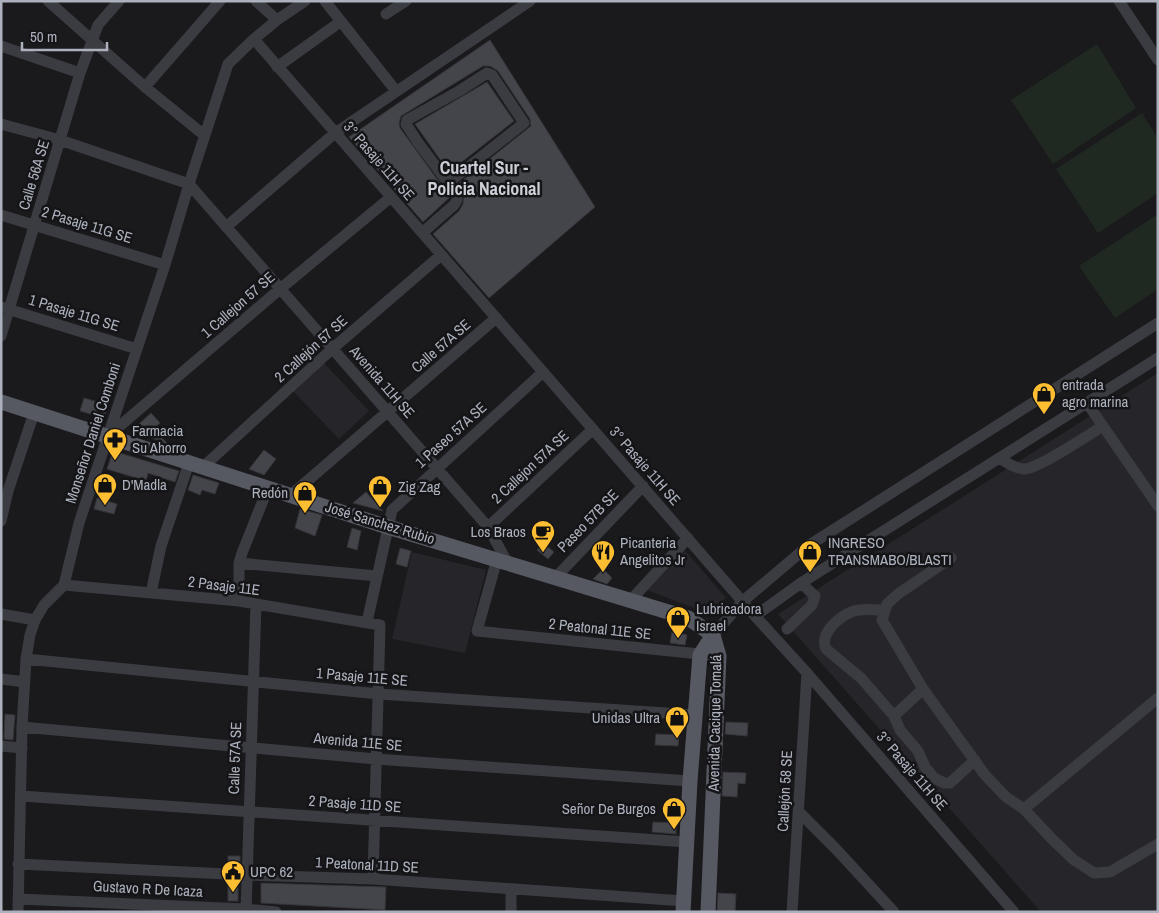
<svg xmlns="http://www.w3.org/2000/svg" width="1159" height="913" viewBox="0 0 1159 913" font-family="'Archivo Narrow',sans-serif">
	<rect width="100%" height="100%" fill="#1a1a1d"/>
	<path fill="#26262a" d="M324,363L369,411L339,439L292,390Z
		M1158,373V912H1041L778,614Z
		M683,548L726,598L707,613L644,589Z
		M412,552L486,570L465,653L392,639Z"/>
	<path fill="#202921" d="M1097,44L1136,108L1053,164L1011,100Z
		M1142,113L1158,139V193L1098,233L1056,169Z
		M1158,214V289L1115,318L1079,266Z"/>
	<path fill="#44454a" stroke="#343439" d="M490,40L595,207L489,298L433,234L459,211L463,204L464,194L458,184L531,126L530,119L498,71L490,66H483L401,116L399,123L400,128L450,197L423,222L349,137Z
		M487,82L514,121L449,172L415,124Z
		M84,398L108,405L104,418L80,411Z
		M151,413L160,423L153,429L169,445L142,434L136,429L139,424Z
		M264,450L276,459L264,475L249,469Z
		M113,451L179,471L175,482L148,473L146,481L107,469Z
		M193,475L219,483L215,494L202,490L200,495L188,490Z
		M366,492L383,511L353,503Z
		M97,498L117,504L114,514L94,509Z
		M300,509L322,515L315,536L295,528Z
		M352,528L361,531L357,550L347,547Z
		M543,543L554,552L548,559L537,550Z
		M400,548L411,551L407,567L396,564Z
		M603,569L612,578L607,584L593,579Z
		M672,632L687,635L685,645L670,643Z
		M5,714L15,715L13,740L4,739Z
		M726,722L748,723L747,736L725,734Z
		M656,734L679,735L678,746L655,745Z
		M723,772L746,773L745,784L738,783L737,797L722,796Z
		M653,822L676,823V834L652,832Z
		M228,856H240V866L239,867H228Z
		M228,882H238V901H228Z
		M261,883L386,887L385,910L261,903Z
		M718,893L736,894L735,912H717Z"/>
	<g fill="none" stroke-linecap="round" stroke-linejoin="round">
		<path stroke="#3b3c42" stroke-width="11" d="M48,1L145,87L204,135
			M256,1L277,20
			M325,1L396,91
			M1119,1L1158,60
			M386,14L406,1
			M254,39L755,616L807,673L1014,912
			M1,46L80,73
			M277,67L340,22
			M145,87L220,1
			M1,124L60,140L189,184L488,527L507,562
			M1,215L165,265
			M226,227L335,133L530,1
			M422,233L454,205L457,200V195L417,141L406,124L407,120L459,91L487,73L492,75L524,123L448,183
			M1,307L137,349
			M1,336L80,73L98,25L119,1
			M1087,403L1158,506
			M108,436L280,289L391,197
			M999,458C1006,462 1015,469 1024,469C1038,469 1088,435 1103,426
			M203,467L332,349L441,255
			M291,495L496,318
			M1,521L8,491L34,413
			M488,527L593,429
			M951,558L898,594L887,604L882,620L923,689L985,775L1006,797L1024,809L1158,698
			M497,559L477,631L719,656
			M239,563L377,576
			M556,577L643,486
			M64,585L239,601L380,625L373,879
			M151,593L161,546L189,463
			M239,601V563L242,553L268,488
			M630,601L688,538
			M884,610C874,610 861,608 851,612C838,618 819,634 826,649L861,678L894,716L923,689
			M1,614L35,620
			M755,616L801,583L1158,358
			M367,622L392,510L543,372
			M787,629L812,605L815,596L801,583
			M713,635L743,601L808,546L1158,323
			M26,659L379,694L696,715
			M1,679L25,682
			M894,716L900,730L918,751L925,767L934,778L944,783H950L975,760
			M22,727L376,759L690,781
			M1,746L22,748
			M21,796L687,842
			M1024,809L1052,839L1074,860L1094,873L1110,872L1158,844
			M799,812L835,848L894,912
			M18,864L248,875L373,879L684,901
			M18,899L246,909L276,912
			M18,912L22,727L26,659L30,635L35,620L44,605L64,585L79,523L165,265L189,184L228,64L254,39L277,20L305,1
			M246,912L256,604
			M511,912V889
			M792,912L807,673"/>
		<path stroke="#575962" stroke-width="15" d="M1,402L388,527L688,618L713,635
			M683,912L690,781L700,655L713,635
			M708,912L719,656L713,635"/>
	</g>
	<defs>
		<g id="shop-pin" transform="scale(1.25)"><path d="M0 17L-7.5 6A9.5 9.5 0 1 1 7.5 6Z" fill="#febe31" stroke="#151518"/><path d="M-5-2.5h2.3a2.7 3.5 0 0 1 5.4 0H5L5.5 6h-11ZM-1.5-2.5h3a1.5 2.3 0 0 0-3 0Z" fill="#111"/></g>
		<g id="pharmacy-pin" transform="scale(1.25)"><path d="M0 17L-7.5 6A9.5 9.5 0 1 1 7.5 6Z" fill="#febe31" stroke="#151518"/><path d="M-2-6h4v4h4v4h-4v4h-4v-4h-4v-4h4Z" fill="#111"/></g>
		<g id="cafe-pin" transform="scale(1.25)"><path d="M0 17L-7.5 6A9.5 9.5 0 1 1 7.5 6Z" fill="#febe31" stroke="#151518"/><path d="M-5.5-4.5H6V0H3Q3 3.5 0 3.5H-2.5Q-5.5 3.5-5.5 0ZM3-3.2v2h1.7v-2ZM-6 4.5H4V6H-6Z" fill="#111"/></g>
		<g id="restaurant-pin" transform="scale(1.25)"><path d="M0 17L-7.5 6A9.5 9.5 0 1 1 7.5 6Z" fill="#febe31" stroke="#151518"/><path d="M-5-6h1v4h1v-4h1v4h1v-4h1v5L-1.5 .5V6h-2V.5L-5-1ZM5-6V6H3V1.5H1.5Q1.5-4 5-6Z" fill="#111"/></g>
		<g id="civic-pin" transform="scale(1.25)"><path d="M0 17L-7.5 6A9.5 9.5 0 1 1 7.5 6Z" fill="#febe31" stroke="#151518"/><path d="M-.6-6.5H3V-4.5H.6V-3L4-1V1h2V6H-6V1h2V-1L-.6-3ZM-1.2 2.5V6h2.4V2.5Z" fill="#111"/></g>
	</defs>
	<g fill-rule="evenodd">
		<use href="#shop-pin" x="1044" y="394"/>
		<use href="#pharmacy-pin" x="115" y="440"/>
		<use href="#shop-pin" x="105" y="485"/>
		<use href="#shop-pin" x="380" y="487"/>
		<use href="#shop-pin" x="305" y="493"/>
		<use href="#cafe-pin" x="543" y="532"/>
		<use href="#restaurant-pin" x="603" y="552"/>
		<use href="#shop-pin" x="810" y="552"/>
		<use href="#shop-pin" x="678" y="618"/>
		<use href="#shop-pin" x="677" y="718"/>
		<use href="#shop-pin" x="674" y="809"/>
		<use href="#civic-pin" x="233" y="872"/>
	</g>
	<g text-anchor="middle" stroke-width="5" stroke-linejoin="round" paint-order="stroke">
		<g font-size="15" fill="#acb1bd" stroke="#151518">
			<text transform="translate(379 161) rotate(49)" y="5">3° Pasaje 11H SE</text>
			<text transform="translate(34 175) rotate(-73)" y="5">Calle 56A SE</text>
			<text transform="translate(87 225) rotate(17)" y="5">2 Pasaje 11G SE</text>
			<text transform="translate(238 305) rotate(-41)" y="5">1 Callejon 57 SE</text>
			<text transform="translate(74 313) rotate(17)" y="5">1 Pasaje 11G SE</text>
			<text transform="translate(441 346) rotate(-41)" y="5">Calle 57A SE</text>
			<text transform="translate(311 349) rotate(-42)" y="5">2 Callejón 57 SE</text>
			<text transform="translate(382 382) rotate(49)" y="5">Avenida 11H SE</text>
			<text transform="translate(93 433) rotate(-72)" y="5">Monseñor Daniel Comboni</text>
			<text transform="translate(451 435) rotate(-42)" y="5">1 Paseo 57A SE</text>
			<text transform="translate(645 466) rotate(49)" y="5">3° Pasaje 11H SE</text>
			<text transform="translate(530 467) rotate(-43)" y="5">2 Callejon 57A SE</text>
			<text transform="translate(588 521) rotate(-46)" y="5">Paseo 57B SE</text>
			<text transform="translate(380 523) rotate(17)" y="5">José Sanchez Rubio</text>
			<text transform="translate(224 586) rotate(7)" y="5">2 Pasaje 11E</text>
			<text transform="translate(600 629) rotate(6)" y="5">2 Peatonal 11E SE</text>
			<text transform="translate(362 677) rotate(5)" y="5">1 Pasaje 11E SE</text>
			<text transform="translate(715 723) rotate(-89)" y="5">Avenida Cacique Tomalá</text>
			<text transform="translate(358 742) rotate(5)" y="5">Avenida 11E SE</text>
			<text transform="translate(235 758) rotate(-88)" y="5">Calle 57A SE</text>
			<text transform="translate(912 771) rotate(49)" y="5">3° Pasaje 11H SE</text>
			<text transform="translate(785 791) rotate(-87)" y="5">Callejón 58 SE</text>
			<text transform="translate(355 804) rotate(4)" y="5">2 Pasaje 11D SE</text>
			<text transform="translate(367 865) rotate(3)" y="5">1 Peatonal 11D SE</text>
			<text transform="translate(148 889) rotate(3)" y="5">Gustavo R De Icaza</text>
		</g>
		<g font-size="15" fill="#acb1bd" stroke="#151518" text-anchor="start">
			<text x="1062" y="390">entrada<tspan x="1062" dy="17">agro marina</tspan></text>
			<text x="132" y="436">Farmacia<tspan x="132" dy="17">Su Ahorro</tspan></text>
			<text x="122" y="490">D'Madla</text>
			<text x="398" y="492">Zig Zag</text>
			<text x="288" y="498" text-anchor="end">Redón</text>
			<text x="526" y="537" text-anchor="end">Los Braos</text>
			<text x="620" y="548">Picanteria<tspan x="620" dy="17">Angelitos Jr</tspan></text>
			<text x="828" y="548">INGRESO<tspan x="828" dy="17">TRANSMABO/BLASTI</tspan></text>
			<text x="696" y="614">Lubricadora<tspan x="696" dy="17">Israel</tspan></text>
			<text x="660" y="723" text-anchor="end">Unidas Ultra</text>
			<text x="656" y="814" text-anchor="end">Señor De Burgos</text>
			<text x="250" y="877">UPC 62</text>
		</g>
		<g font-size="18" font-weight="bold" fill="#ced0d9" stroke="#151518">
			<text x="484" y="174">Cuartel Sur -<tspan x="484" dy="21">Policia Nacional</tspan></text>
		</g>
	</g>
	<rect width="1159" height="913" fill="none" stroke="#acb1bd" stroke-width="5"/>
	<path d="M22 42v8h85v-8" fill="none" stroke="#acb1bd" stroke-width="2.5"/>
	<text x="30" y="42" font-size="15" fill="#acb1bd" stroke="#151518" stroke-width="4" paint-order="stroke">50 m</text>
</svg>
